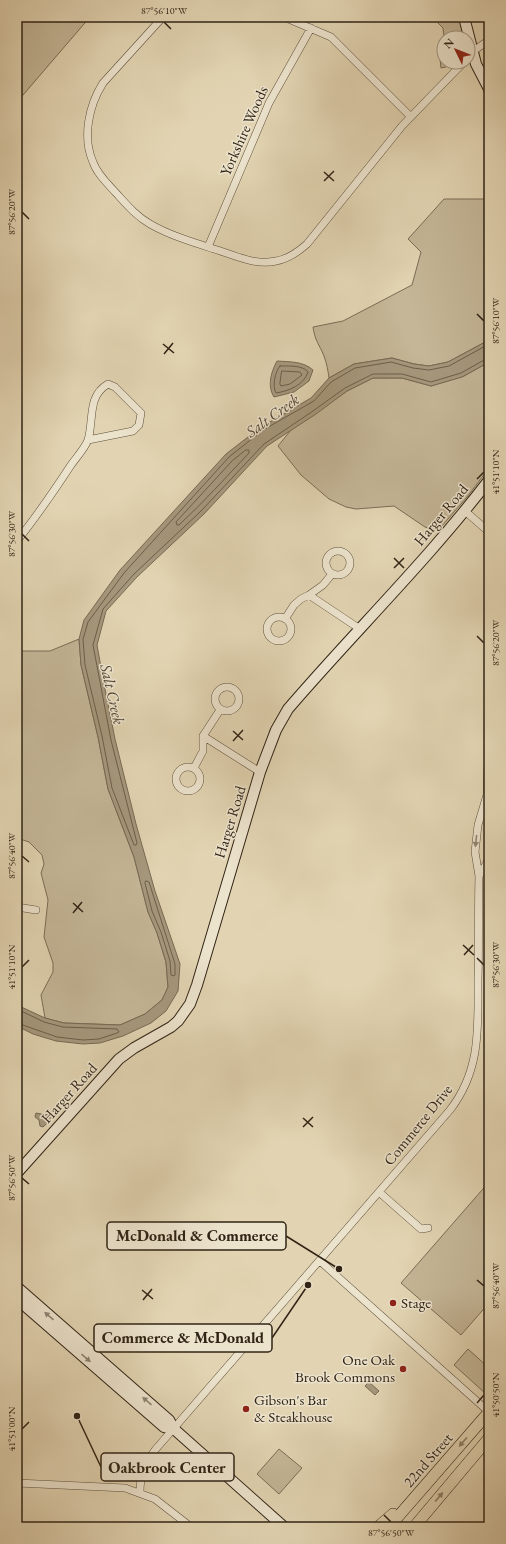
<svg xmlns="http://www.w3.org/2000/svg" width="506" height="1544" viewBox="0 0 506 1544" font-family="'EB Garamond',serif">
	<rect width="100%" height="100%" fill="#e2d4b2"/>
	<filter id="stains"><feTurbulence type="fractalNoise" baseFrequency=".005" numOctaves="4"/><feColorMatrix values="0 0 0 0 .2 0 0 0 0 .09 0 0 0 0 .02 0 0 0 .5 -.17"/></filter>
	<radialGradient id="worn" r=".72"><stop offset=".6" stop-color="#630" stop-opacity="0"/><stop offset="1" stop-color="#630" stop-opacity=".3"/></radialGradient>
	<path fill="#c4b697" stroke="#7a6d56" d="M17,17H90L17,102Z
		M432,17H459L464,38H444L443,28Z
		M444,43V62H451L446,67L441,68L440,59Z
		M444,199H489V340L448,362L429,366L414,364L392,358L354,364L329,378C328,371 327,364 324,356C319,344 315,341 313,327L343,321L412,285L421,252L408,239Z
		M489,362V468L467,497L442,526L434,530L425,527L394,506L356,509L346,507L329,499L301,475L278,446L291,430L347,391L373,378H402L431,386L464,376Z
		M79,639L81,665L98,737L108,789L134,857L148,912L157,933L166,962L168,987L162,1000L145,1014L120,1025L64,1023L45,1018L41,995L53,972V963L44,937L48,900L41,873L44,864L42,855L29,842L17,838V651H50Z
		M489,1182V1303L461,1335L401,1283Z
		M468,1349L489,1368V1391L486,1394L454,1365Z
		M279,1449L302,1468L279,1494L257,1474Z"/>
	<path fill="#a6987d" stroke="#776a54" d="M489,340V362L462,377L431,386L402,378H373L347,391L316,414L267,446L204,514L137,577L106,611L97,645L104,684L115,739L136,824L155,891L180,964L178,991L166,1011L151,1023L123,1036L100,1043L83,1044L56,1041L33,1034L17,1026V1005L45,1018L64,1023L120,1025L145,1014L162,1000L168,987L166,962L157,933L148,912L134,857L108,789L98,737L81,665L79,639L84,620L120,570L226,454L261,427L311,398L329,378L354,364L392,358L414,364L429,366L448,362Z
		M277,361C290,362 303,361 313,370L309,381L294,392L274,397C267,386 271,372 277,361Z
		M52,1111L55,1114V1116L43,1127L40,1126L39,1120L35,1117L36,1113L46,1115Z
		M369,1382L379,1391L375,1395L365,1386Z"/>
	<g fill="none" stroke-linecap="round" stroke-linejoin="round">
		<path stroke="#6c5e4a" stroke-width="1" d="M489,344L449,366L429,370L413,368L391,362L355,368L331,382L314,401L263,430L229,457L124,573L88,622L83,639L85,665L102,736L112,788L134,845H136L137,843L111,740L93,645L103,609L134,574L201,511L264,444L313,411L345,388L373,374H402L431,382L461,373L486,359L489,358
			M280,366C288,366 303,365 308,372C304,385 289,391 276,393C272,386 275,372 280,366Z
			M282,371L300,372L302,375L290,384L281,386L280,384Z
			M246,450H249V453C226,477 204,502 179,525H177L176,522L232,461Z
			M146,881L149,882L175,964V975L174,976L171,975L170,961L161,932L152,911L145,883Z
			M17,1009L44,1022L63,1027L117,1029L119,1032L117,1033L99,1039L83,1040L57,1037L17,1023"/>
		<g stroke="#5d503d" stroke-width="8">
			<path id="street" d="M163,17L103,83C89,105 82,137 93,162C97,174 108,184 116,193C127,205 136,216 150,224C169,235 192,242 214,249C234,255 255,266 276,261C288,259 298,252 307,244L402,126L464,62
				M284,17L331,37L410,116
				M468,57L472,52L489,40
				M208,247L269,103L311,28
				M465,511L489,532
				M17,541C36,517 54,491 71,465C76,458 85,448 88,440C94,420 87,396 108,384L115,387L141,413L139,425L133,431L88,440
				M326 563a12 12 0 1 1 24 0a12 12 0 1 1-24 0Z
				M309,595L360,629
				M267 629a12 12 0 1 1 24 0a12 12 0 1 1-24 0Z
				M285,619L294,605L301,599L309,595L323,585L332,574
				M215 699a12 12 0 1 1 24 0a12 12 0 1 1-24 0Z
				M203,736L260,772
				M176 779a12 12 0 1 1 24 0a12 12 0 1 1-24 0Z
				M194,768L203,751V736L220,710
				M479,876L489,859
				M17,907L36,910
				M379,1192L421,1229L428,1228
				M320,1261L489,1412
				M17,1483L125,1488L155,1499L191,1527
				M140,1493C140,1474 144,1465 155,1450L450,1110C481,1070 478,1028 478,980C479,945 478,911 479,876L475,852L478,825L487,795L489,733"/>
		</g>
		<g stroke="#312416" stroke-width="12">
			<path id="secondary" d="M464,17L476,64L489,89
				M17,1173L119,1059L134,1048L171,1027L178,1021L190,1004L197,985L260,772L276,730L288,709C354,632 427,561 489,480
				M17,1287L169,1420L174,1429L284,1527
				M17,1299L164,1427L174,1429"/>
		</g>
		<g stroke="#312416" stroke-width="12">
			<path id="primary" d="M378,1527L393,1514
				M389,1527L489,1412
				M414,1527L489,1438"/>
		</g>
		<use href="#street" stroke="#ece3cd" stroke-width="7"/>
		<use href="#secondary" stroke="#ece3cd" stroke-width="10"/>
		<use href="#primary" stroke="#e2d4b2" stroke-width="11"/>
	</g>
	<defs><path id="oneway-solid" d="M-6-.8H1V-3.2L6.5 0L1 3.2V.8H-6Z"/></defs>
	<g fill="#8e8472">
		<use href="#oneway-solid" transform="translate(476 841) rotate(96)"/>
		<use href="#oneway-solid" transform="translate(49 1316) rotate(-139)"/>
		<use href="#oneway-solid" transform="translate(86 1358) rotate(41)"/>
		<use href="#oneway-solid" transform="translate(147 1401) rotate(-139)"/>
	</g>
	<g fill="#8a7c64">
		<use href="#oneway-solid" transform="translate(463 1442) rotate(131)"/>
		<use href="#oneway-solid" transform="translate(439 1497) rotate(-50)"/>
	</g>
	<path fill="none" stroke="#312416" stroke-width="1.5" d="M164,22L171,29M324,172L334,181M324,181L334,171M22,212L29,219M477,314L484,321M163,344L174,353M164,354L173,343M477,479L484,472M22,534L29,541M394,558L404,568M394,568L404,558M477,636L484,643M233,731L243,740M233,741L243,730M22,856L29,862M73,903L83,912M73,913L82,902M463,945L474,955M464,955L473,945M477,958L484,965M22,967L29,960M303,1118L313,1127M303,1127L313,1117M22,1178L29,1184M477,1280L484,1286M142,1290L153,1299M143,1300L152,1289M477,1403L484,1395M22,1429L29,1422M384,1515L391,1522"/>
	<g fill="#8f2418" stroke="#ece3cd" stroke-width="1.5">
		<circle cx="393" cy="1303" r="4"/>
		<circle cx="403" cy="1369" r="4"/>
		<circle cx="246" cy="1409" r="4"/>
	</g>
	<g text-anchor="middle" stroke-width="3" stroke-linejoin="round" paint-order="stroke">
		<g font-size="15" fill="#312416" stroke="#ece3cd">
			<text transform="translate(244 131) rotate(-66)" y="5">Yorkshire Woods</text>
			<text transform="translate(441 515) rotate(-50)" y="5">Harger Road</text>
			<text transform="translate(230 822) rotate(-73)" y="5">Harger Road</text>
			<text transform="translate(69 1093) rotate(-48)" y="5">Harger Road</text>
			<text transform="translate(418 1125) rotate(-51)" y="5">Commerce Drive</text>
			<text transform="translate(428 1460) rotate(-49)" y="5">22nd Street</text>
		</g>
		<g font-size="15" fill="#312416" stroke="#ece3cd" text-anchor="start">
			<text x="401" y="1308">Stage</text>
			<text x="395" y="1365" text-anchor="end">One Oak<tspan x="395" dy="17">Brook Commons</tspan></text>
			<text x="254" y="1405">Gibson's Bar<tspan x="254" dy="17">&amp; Steakhouse</tspan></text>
		</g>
		<g font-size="16" font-style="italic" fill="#544735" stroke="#ece3cd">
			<text transform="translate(272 415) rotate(-36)" y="6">Salt Creek</text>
			<text transform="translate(113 694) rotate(77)" y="6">Salt Creek</text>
		</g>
	</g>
	<path fill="none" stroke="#312416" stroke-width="1.5" d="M339 1269L286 1236M308 1285L272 1338M77 1416L101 1467"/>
	<g fill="#312416" stroke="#ece3cd" stroke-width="1.5">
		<circle cx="339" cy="1269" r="4"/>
		<circle cx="308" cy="1285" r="4"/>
		<circle cx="77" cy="1416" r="4"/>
	</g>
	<g fill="#ece3cd" stroke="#312416" stroke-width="1.5">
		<rect x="107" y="1222" width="179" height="28" rx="4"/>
		<rect x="94" y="1324" width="178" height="28" rx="4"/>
		<rect x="101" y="1453" width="133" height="28" rx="4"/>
	</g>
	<g font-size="16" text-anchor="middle" font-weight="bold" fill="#312416">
		<text x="197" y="1241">McDonald &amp; Commerce</text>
		<text x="183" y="1343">Commerce &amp; McDonald</text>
		<text x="167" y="1473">Oakbrook Center</text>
	</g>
	<rect width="506" height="1544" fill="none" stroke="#e2d4b2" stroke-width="44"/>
	<g transform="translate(456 50) rotate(313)"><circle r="19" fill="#ece3cd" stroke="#a19784"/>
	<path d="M0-3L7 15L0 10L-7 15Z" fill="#8f2418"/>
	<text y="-6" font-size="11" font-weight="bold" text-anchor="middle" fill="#312416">N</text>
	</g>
	<rect x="22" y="22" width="462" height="1500" fill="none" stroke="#312416" stroke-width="1.5"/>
	<g font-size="10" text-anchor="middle" fill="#312416">
		<text x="164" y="14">87°56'10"W</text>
		<text transform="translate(11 212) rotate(-90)" y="4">87°56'20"W</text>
		<text transform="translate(495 321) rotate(-90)" y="4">87°56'10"W</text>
		<text transform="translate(495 472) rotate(-90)" y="4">41°51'10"N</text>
		<text transform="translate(11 534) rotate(-90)" y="4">87°56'30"W</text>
		<text transform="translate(495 643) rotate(-90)" y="4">87°56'20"W</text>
		<text transform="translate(11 856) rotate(-90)" y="4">87°56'40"W</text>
		<text transform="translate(495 965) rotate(-90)" y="4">87°56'30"W</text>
		<text transform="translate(11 967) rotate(-90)" y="4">41°51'10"N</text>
		<text transform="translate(11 1178) rotate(-90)" y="4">87°56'50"W</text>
		<text transform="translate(495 1286) rotate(-90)" y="4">87°56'40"W</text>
		<text transform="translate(495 1395) rotate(-90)" y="4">41°50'50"N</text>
		<text transform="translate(11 1429) rotate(-90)" y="4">41°51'00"N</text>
		<text x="391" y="1536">87°56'50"W</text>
	</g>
	<rect width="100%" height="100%" filter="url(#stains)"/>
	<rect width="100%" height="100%" fill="url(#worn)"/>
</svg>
